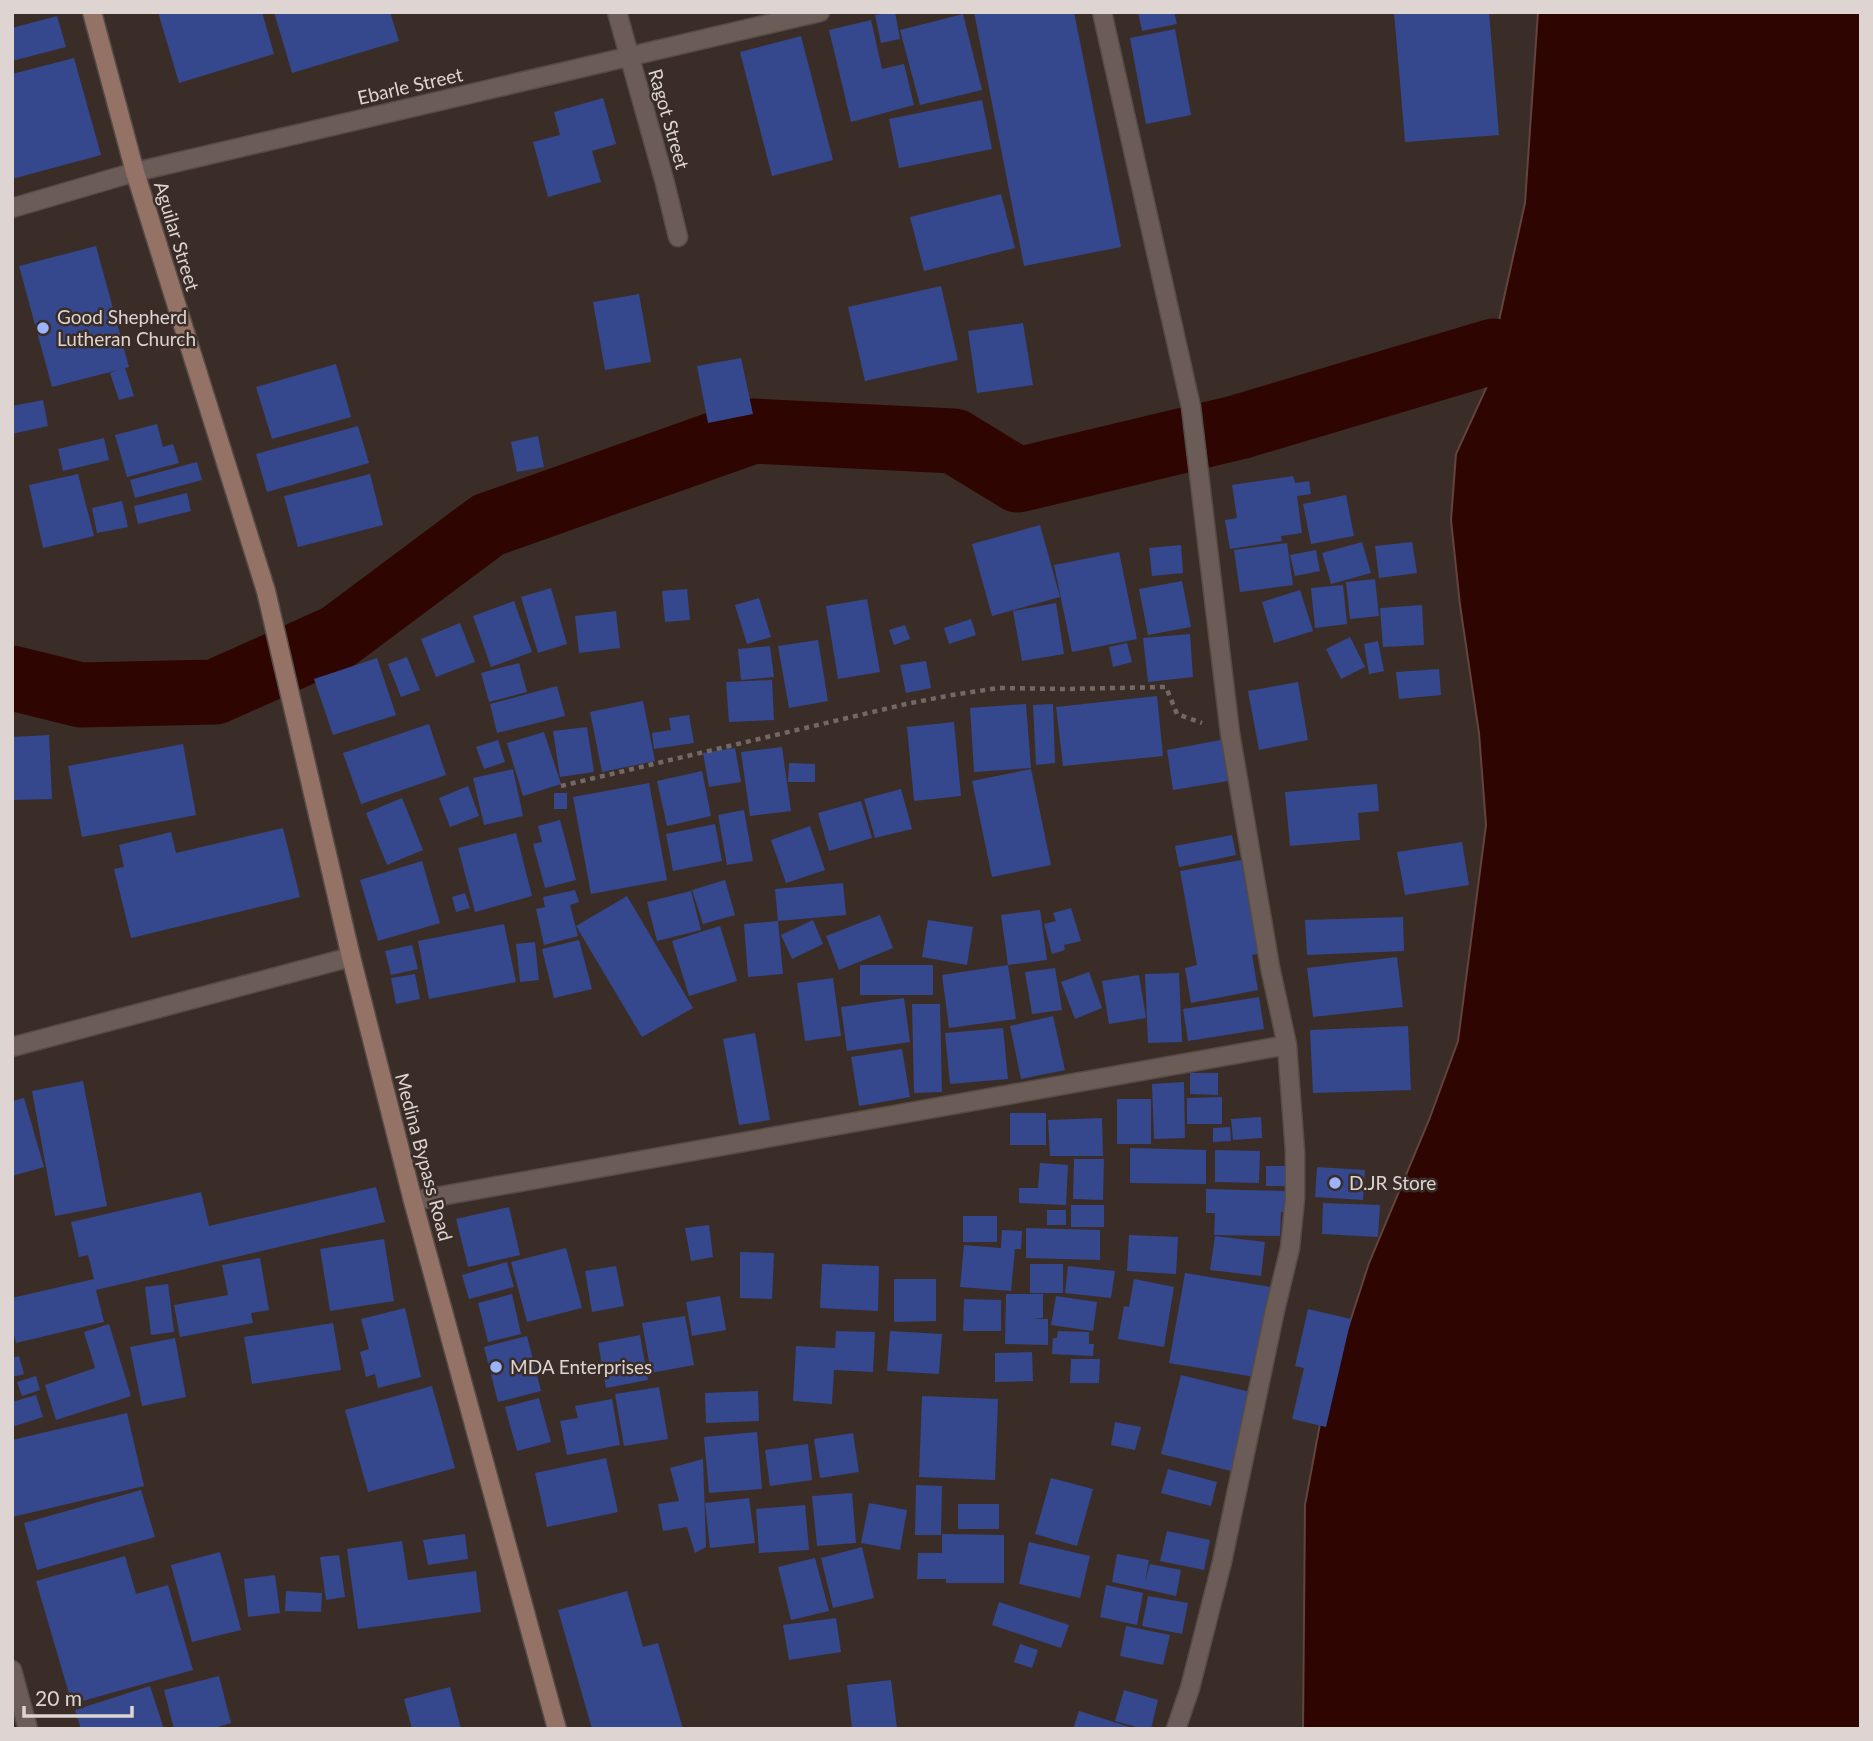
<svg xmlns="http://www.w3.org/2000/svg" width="1873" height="1741" viewBox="0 0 1873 1741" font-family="Lato,sans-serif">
	<rect width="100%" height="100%" fill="#3a2d28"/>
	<path fill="#2e0500" stroke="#63433f" stroke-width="2" d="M1538,12H1861V1729H1303L1305,1505L1324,1402L1369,1263L1429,1120L1458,1041L1486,825L1479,733L1460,605L1451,520L1456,454L1488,384L1500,316L1525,203Z"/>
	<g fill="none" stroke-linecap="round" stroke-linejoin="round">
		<path stroke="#2e0500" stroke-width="65" d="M12,678L81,695L215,692L338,637L488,525L753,431L954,441L1018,480L1239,427L1494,351"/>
	</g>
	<path fill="#35478d" d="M158,12H262L274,54L179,83Z
		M274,12H390L399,41L292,73Z
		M895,12L900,39L881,43L875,15Z
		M974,12H1074L1121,247L1024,266Z
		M1138,12H1174L1177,24L1142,31Z
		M1394,12H1489L1499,135L1405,142Z
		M963,14L982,90L920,105L900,30Z
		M57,16L66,47L12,61V28Z
		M871,20L882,69L904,64L914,105L851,122L829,30Z
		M1175,29L1191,115L1146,124L1130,38Z
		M801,36L833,160L772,176L740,52Z
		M74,58L101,155L12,179V74Z
		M603,98L616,144L592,151L601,182L548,197L533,142L560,135L554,112Z
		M982,100L992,149L899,168L889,119Z
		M1001,194L1015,248L924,271L910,217Z
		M96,246L129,367L125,368L134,396L119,400L110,373L118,370L52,387L19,266Z
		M941,286L958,360L865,381L848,307Z
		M639,294L651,362L605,370L593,302Z
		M1023,323L1033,385L977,393L968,331Z
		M741,358L753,414L708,423L697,366Z
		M336,364L351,417L272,439L256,387Z
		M43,400L48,426L12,434V406Z
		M157,424L163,447L173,444L179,463L127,477L115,435Z
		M358,426L369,463L267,492L256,454Z
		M538,436L544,467L517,472L511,442Z
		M104,438L109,460L63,471L58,449Z
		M197,462L202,480L135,498L130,480Z
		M78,474L94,536L43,548L29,485Z
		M370,474L383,525L298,547L284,496Z
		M1293,476L1295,483L1309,481L1311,494L1297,496L1302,533L1281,536L1282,541L1230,549L1225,520L1237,518L1232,485Z
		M187,493L191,511L138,524L134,506Z
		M1346,495L1354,536L1311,544L1303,504Z
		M122,501L128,527L97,533L92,508Z
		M1040,525L1060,597L992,616L972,544Z
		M1362,542L1371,573L1331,584L1322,553Z
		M1412,542L1417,573L1379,578L1375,546Z
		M1287,543L1293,585L1240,592L1234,550Z
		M1181,545L1183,573L1152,576L1149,548Z
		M1316,550L1320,571L1295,576L1290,555Z
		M1119,552L1137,639L1072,652L1054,565Z
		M1375,579L1379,616L1350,619L1346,582Z
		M1182,581L1191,627L1148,635L1139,589Z
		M1343,585L1347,624L1315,628L1311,588Z
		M551,588L567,644L538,653L521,597Z
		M687,589L690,620L665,622L662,591Z
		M1300,590L1313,631L1274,643L1262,602Z
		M759,598L771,637L747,644L735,605Z
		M867,599L880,672L838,679L826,606Z
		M514,601L532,652L491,667L473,616Z
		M1056,603L1064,654L1022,661L1013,611Z
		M1422,605L1424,645L1383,647L1380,608Z
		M616,611L620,648L579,653L575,616Z
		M971,619L976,635L949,644L944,628Z
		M460,623L475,662L436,677L421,639Z
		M905,625L910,639L894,645L889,630Z
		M1190,634L1193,677L1148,682L1143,638Z
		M1350,637L1365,667L1341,679L1326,649Z
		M818,640L828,701L789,708L778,646Z
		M1378,641L1384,671L1369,674L1364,644Z
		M1127,643L1132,662L1113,667L1109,647Z
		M770,646L774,677L741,680L738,649Z
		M407,657L420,690L401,697L388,664Z
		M377,658L396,715L333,735L314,679Z
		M926,661L931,688L906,693L900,665Z
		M519,663L527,692L489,702L481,673Z
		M1439,669L1441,695L1399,699L1396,672Z
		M772,680L774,720L729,722L726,682Z
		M1298,682L1308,740L1259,750L1248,691Z
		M557,686L565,716L497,733L490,704Z
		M1157,696L1163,756L1063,766L1056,707Z
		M643,701L655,761L602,772L590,712Z
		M1026,704L1031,768L974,772L970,708Z
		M1053,704L1055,763L1036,765L1033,705Z
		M689,715L694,743L654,749L652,733L671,730L669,718Z
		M954,722L961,796L914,801L907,727Z
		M429,724L446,775L361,804L343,753Z
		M587,727L594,772L560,777L553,731Z
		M544,732L561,784L523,796L507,743Z
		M49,735L52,799L12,800V737Z
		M498,740L505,762L484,769L476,747Z
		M1221,740L1228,781L1173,790L1167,750Z
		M183,744L196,815L82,837L68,766Z
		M782,747L791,811L750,816L741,752Z
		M735,748L741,782L709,787L703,753Z
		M789,763L815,764V782H788Z
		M513,769L523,816L484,825L473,778Z
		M1031,769L1051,865L992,877L972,781Z
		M702,771L711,816L667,826L657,781Z
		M649,783L667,880L591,894L573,797Z
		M1377,784L1379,811L1358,813L1360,840L1290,846L1285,792Z
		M468,786L479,816L450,827L439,798Z
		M901,789L912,829L875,838L864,799Z
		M554,793H567V809H554Z
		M402,798L423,850L387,865L366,813Z
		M861,801L872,838L829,851L818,813Z
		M744,810L753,861L727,865L718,815Z
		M560,820L576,880L545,888L533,844L542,842L538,826Z
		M715,824L722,861L673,871L666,834Z
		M810,826L825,870L786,883L771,840Z
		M283,828L300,897L131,938L114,869L124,867L119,845L171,832L176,853Z
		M516,833L532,896L475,912L458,848Z
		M1232,835L1236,855L1179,867L1175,846Z
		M1462,842L1469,885L1405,895L1397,852Z
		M1241,860L1258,954L1252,955L1258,990L1191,1003L1185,968L1197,965L1180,871Z
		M422,861L440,923L378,941L360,880Z
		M725,880L735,915L703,924L692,890Z
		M843,883L846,915L778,921L775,889Z
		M575,890L579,902L570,905L578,936L544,945L536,909L545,907L543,897Z
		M691,891L701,930L657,941L647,902Z
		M465,893L470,908L456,912L452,897Z
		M627,896L693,1008L642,1037L576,926Z
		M1071,908L1081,941L1064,945L1065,950L1052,954L1044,924L1056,921L1053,913Z
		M1040,910L1047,960L1008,965L1001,915Z
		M880,915L893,948L839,970L826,936Z
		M1403,917L1404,951L1307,955L1305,920Z
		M813,920L823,944L792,959L781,935Z
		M928,920L973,927L967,965L922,957Z
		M778,921L783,974L748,977L744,924Z
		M504,924L516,982L429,999L418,941Z
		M720,926L737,981L689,996L672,941Z
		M579,940L592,989L554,998L542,949Z
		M535,942L539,980L520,982L516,944Z
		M412,945L418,969L391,975L385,951Z
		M1397,957L1403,1007L1313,1017L1307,968Z
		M860,965H933V995H860Z
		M1008,965L1016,1019L949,1028L942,975Z
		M1055,968L1062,1010L1032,1014L1025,972Z
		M1089,972L1102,1008L1075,1019L1061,982Z
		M1179,973L1182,1042L1148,1043L1145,974Z
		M415,974L420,999L396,1004L391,978Z
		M1139,975L1146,1018L1109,1024L1102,981Z
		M833,978L841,1036L805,1041L797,983Z
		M1259,997L1264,1029L1188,1041L1183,1009Z
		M904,998L910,1042L847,1051L841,1007Z
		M912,1004H940L942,1092L914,1093Z
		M1053,1016L1065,1070L1021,1079L1010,1026Z
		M1408,1026L1411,1090L1313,1093L1310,1030Z
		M1003,1028L1008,1079L950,1084L945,1033Z
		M755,1033L770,1120L739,1125L723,1039Z
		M902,1049L910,1097L859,1106L851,1057Z
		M1190,1073H1218V1095L1190,1094Z
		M83,1081L107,1206L55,1216L32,1091Z
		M1184,1082L1185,1138L1154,1139L1152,1084Z
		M1222,1097V1124H1187V1098Z
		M24,1098L44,1167L12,1176V1101Z
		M1117,1099H1151V1144H1117Z
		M1010,1113H1046V1145H1010Z
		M1261,1117L1262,1138L1233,1140L1231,1119Z
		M1102,1118L1103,1156H1050L1048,1120Z
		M1230,1127L1231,1141L1213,1142V1128Z
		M1130,1148L1206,1150V1184L1130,1183Z
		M1215,1150L1260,1151L1259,1183L1215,1182Z
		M1074,1159H1104L1103,1200L1073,1199Z
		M1040,1163L1068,1165L1066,1205L1019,1203V1188H1038Z
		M1266,1166H1290V1186H1266Z
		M1317,1167L1365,1170L1363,1200L1315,1197Z
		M376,1187L385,1222L96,1290L104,1322L16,1343L12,1328V1298L94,1279L88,1255L79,1257L71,1222L201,1192L209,1226Z
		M1206,1189L1285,1191V1212H1281L1280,1236L1214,1235L1215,1213H1206Z
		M1323,1203L1380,1205L1378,1237L1322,1234Z
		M1071,1205H1104V1227H1071Z
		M509,1207L520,1255L468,1267L456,1219Z
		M1047,1210H1066V1225H1047Z
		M963,1216H997V1242H963Z
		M709,1225L713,1257L691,1261L685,1228Z
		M1026,1228L1100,1230V1260L1026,1258Z
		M1002,1230L1022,1231L1021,1249H1015L1011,1291L960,1287L964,1245L1001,1248Z
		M1129,1235L1178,1237L1176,1274L1127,1271Z
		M1215,1236L1265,1242L1261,1276L1210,1270Z
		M384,1239L394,1301L330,1311L320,1249Z
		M566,1248L582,1308L527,1322L511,1262Z
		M740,1252L774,1253L772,1299L740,1298Z
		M260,1258L269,1310L251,1313L253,1323L180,1337L174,1305L228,1295L222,1265Z
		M507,1262L514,1287L469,1299L462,1275Z
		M822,1264L879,1266L878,1311L820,1308Z
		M1030,1264H1063V1293H1030Z
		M616,1266L624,1306L592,1312L585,1271Z
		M1068,1266L1115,1271L1111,1298L1065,1293Z
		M1185,1273L1271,1287L1255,1377L1169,1363Z
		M894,1279H936V1321L894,1322Z
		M1134,1279L1174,1287L1164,1347L1118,1339L1124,1306L1129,1307Z
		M168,1284L174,1332L151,1335L145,1287Z
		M512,1294L521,1334L488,1342L478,1303Z
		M1006,1294H1043V1318L1033,1319H1048V1345L1005,1344Z
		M720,1296L726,1330L692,1336L686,1302Z
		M1056,1296L1097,1302L1093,1331L1051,1325Z
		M964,1299L1001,1300V1331H963Z
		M405,1308L421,1377L378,1388L375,1374L366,1377L360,1352L369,1349L361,1319Z
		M1308,1309L1351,1319L1326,1427L1292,1419L1304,1368L1295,1366Z
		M685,1316L694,1365L651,1373L642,1323Z
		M333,1323L341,1370L252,1384L244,1337Z
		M109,1324L131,1396L56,1420L45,1385L95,1368L84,1332Z
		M836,1331L875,1332L873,1372L834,1370L832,1404L793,1401L796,1346L835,1348Z
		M890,1331L942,1334L939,1374L887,1371Z
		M1058,1331L1089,1332V1344H1094L1093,1356L1052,1354L1053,1338H1057Z
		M640,1335L648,1380L606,1388L598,1343Z
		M527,1336L541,1391L498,1402L484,1347Z
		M175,1338L186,1397L142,1406L130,1347Z
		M1032,1352L1033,1381L995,1382V1353Z
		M19,1356L24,1374L12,1377V1358Z
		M1071,1359H1100L1099,1383H1070Z
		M1181,1375L1250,1392L1231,1471L1161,1454Z
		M36,1376L40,1390L22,1396L17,1382Z
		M432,1386L455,1468L368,1492L345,1410Z
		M659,1387L668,1439L624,1446L615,1394Z
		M758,1391L759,1421L706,1423L705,1393Z
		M36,1395L43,1417L12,1427V1402Z
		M922,1396L998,1399L995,1480L919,1477Z
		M539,1398L551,1442L517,1451L505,1407Z
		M612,1399L620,1445L567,1455L560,1421L578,1418L575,1406Z
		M127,1413L144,1486L12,1517V1440Z
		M1115,1422L1141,1427L1135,1450L1111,1445Z
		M757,1432L762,1489L709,1493L704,1437Z
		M853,1433L859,1472L820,1478L814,1439Z
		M808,1444L812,1480L770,1486L765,1450Z
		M606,1458L618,1512L547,1527L535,1473Z
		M703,1459L706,1547L695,1553L687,1527L663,1531L658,1504L679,1501L670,1468Z
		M1168,1469L1217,1482L1211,1506L1161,1493Z
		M1051,1478L1093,1489L1077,1546L1035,1534Z
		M916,1485L942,1486L941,1535H915Z
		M141,1490L155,1537L37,1570L24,1523Z
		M852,1493L856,1543L817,1546L812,1496Z
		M749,1498L755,1543L710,1548L705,1503Z
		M869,1503L907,1510L900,1550L861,1543Z
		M958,1504H999V1529H958Z
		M805,1505L809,1550L759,1553L756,1509Z
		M1167,1531L1210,1540L1204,1570L1160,1561Z
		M465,1534L468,1559L428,1565L423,1540Z
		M942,1534L1004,1535V1583H946V1579H917L918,1553H942Z
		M402,1541L408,1580L476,1571L481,1612L358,1629L347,1549Z
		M1029,1542L1090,1556L1080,1598L1019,1584Z
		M862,1547L874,1598L833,1608L821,1558Z
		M220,1552L241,1630L192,1642L171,1565Z
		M1117,1554L1149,1560L1145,1581L1150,1564L1181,1570L1176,1596L1112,1582Z
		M339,1555L345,1597L326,1600L320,1557Z
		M125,1556L136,1594L168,1585L193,1670L72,1704L36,1581Z
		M815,1558L829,1611L791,1620L778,1567Z
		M275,1575L280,1613L248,1617L244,1579Z
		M1106,1585L1143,1593L1137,1625L1100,1617Z
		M286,1591L322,1593L321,1612L285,1611Z
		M627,1591L643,1647L658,1643L683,1729H592L558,1610Z
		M1148,1596L1188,1603L1182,1634L1142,1626Z
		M999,1602L1069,1625L1061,1648L992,1625Z
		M836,1618L841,1652L789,1660L783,1625Z
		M1126,1626L1170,1635L1163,1665L1120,1656Z
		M1020,1644L1038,1650L1032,1668L1014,1662Z
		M219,1676L231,1723L211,1729H174L164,1690Z
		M891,1680L897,1728L852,1729L847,1685Z
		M150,1686L164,1729H81L75,1710Z
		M450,1687L461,1729H412L404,1699Z
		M1124,1690L1158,1700L1151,1729H1143L1115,1721Z
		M1079,1711L1133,1728V1729H1073Z"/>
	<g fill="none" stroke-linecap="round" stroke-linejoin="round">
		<g stroke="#564b47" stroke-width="21">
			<path id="street" d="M617,12L665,183L678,237
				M1102,12L1191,407L1230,733L1270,967L1287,1045L1295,1152V1198L1290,1248L1275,1310L1222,1562L1190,1688L1176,1729
				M12,208L135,172L820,12
				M12,1047L351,957
				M413,1201L1287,1045
				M12,1670L28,1729"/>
		</g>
		<g stroke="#564b47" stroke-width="21">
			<path id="secondary" d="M92,12L135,172L266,591L351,957L413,1201L557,1729"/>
		</g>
		<path stroke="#746864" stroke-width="4.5" stroke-dasharray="5 5" stroke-linecap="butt" d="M561,786L906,704L952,695L998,688L1064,689L1166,687L1177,714L1202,723"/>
		<use href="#street" stroke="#6b5c57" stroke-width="18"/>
		<use href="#secondary" stroke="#947266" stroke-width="18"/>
	</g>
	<g fill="#9cb4fd" stroke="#3a2d28" stroke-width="2.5">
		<circle cx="43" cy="328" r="7"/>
		<circle cx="1335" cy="1183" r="7"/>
		<circle cx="496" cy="1367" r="7"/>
	</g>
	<g text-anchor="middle" stroke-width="5" stroke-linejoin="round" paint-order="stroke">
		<g font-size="19" fill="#ded5d2" stroke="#3a2d28">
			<text transform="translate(410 86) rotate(-13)" y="7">Ebarle Street</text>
			<text transform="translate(669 119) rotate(74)" y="7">Ragot Street</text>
			<text transform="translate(177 236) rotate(73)" y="7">Aguilar Street</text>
			<text transform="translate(424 1157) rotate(75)" y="7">Medina Bypass Road</text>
		</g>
		<g font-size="19" fill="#ded5d2" stroke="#3a2d28" text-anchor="start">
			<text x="57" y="324">Good Shepherd<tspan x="57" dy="22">Lutheran Church</tspan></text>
			<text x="1349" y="1190">D.JR Store</text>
			<text x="510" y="1374">MDA Enterprises</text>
		</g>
	</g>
	<rect width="1873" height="1741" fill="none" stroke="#ded5d2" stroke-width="28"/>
	<path d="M24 1706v10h108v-10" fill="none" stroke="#ded5d2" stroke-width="3.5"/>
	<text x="35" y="1706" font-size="21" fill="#ded5d2" stroke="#3a2d28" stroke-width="5" paint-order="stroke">20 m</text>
</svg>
